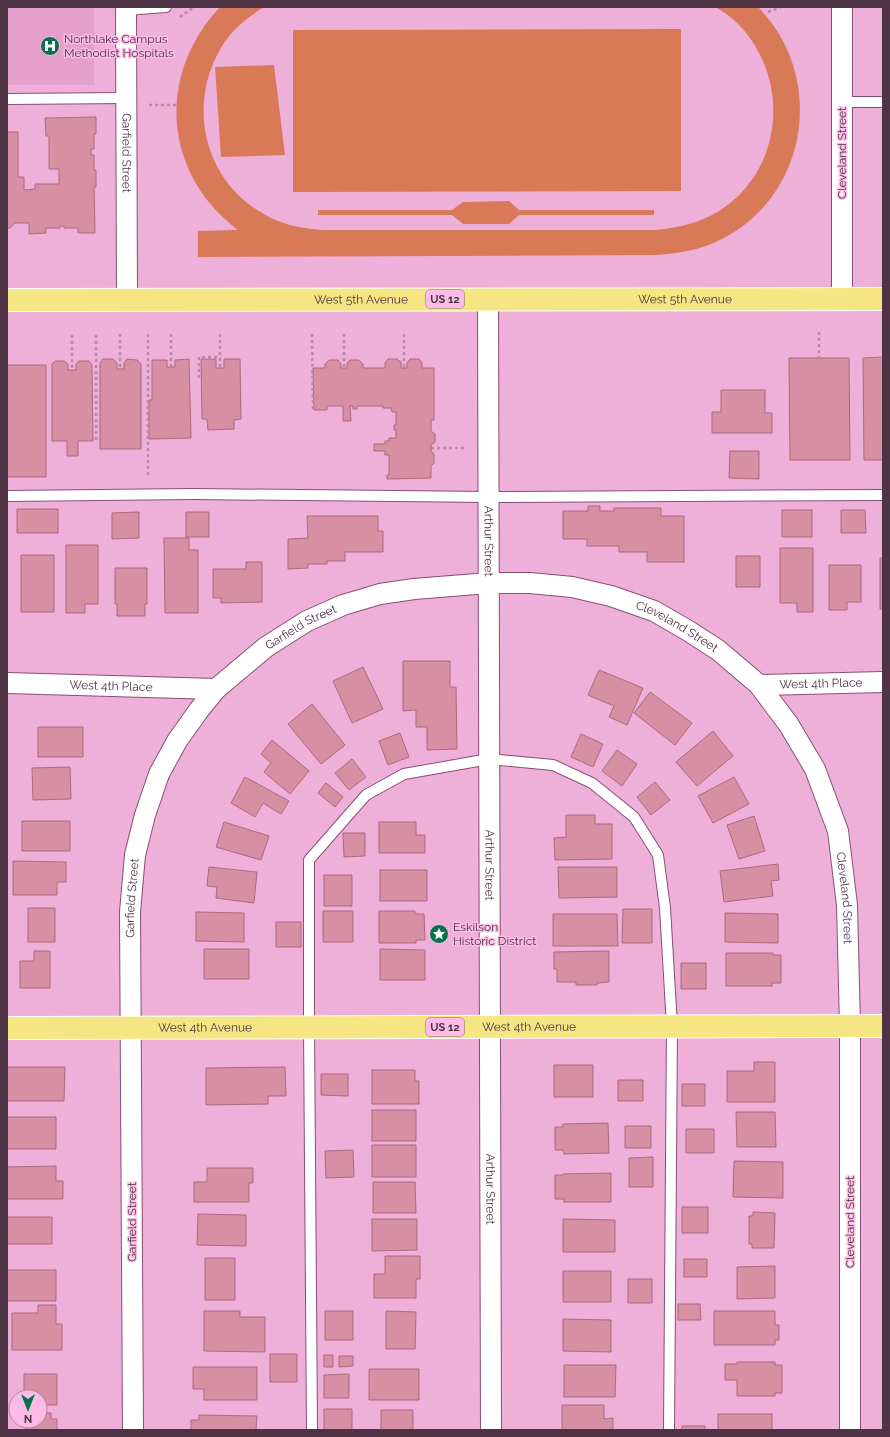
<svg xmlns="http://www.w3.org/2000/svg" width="890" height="1437" viewBox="0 0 890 1437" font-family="Raleway,sans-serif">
	<rect width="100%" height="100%" fill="#eeafd8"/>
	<path fill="#e49fcb" d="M7,7H94V85H7Z"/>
	<path fill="#d87a57" d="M220,7H264C251,15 239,24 229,36C185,94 199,178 264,214C281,225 301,228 322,230H655C674,228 692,225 710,216C768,187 789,115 761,57C752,37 735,17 715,7H758C826,76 809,193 724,238C702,250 680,253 656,255L198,257V231L238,230C163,174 156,75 220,7Z
		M681,29V191L293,192V30Z
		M274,65L285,155L221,157L215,67Z
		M509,201L519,210H654V215H519L509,224H463L452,215H318V210H452L463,202Z"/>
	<path fill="#d78fa4" stroke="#ad697e" d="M96,117V134H94V149H91V155H94V170H96V187H94L95,233H78V228H64V226H60V228H46V233L29,234V223H15L10,228H7V132H18V177H24V190L35,189V184H59V169H49V136H46L45,118Z
		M883,357V460H864L863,358Z
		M789,358H849L850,460H790Z
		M103,359H113L117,363V369H124V363L127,359L137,360L141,364V449H100V363Z
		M189,359L191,438L149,439V400H152V360H167V367H175V360Z
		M201,359H216V368H224V359H240L241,419L234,420V429L208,430L207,419H202Z
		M388,359H397L401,362V368H407V363L410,359H419L422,363V368H434V420H431V431L435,434V442L431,445V451L434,454V463L431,466V478L387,479V475H389V455H385V451H374V444H385V441H389V438H396V430H394V425H396V412H392L391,408H383V406H357V409H353V406H350L351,421H343V406H327V410H314L313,368H325V364L329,360H338L341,364V368H347V363L350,360H359L363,364V368H385V363Z
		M55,361H64L68,364V370H76V364L79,361H89L92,365L93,441H78V456H67V441H52V364Z
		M7,365H46V477H7Z
		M721,390H765V413H772V433H712V412H721Z
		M730,451H759V479L729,478Z
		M588,506H600V511H614V508H661V516H684V562H647V552H619V546H587V539H563V511H588Z
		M17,509H58V533H17Z
		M782,510H812V537H782Z
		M841,510H865L866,533H841Z
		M139,512V538L112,539V513Z
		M186,512H209V537H186Z
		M307,516H378V531H383V552H345V561H327V564H308V568L288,569V539L308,538Z
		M164,538H189V550H198V613H165Z
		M66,545H98V604H85V613H66Z
		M780,548H813V612H797V603H780Z
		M21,555H54V612H21Z
		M736,556H760V587H736Z
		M880,558H883V609H880Z
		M246,562H262V602L221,603V598H213V569H246Z
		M829,565H861V602H847V610H829Z
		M115,568H147V604H145V616H117V604H115Z
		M403,661H450V687H456L457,749L427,750V727H416V710L403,711Z
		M363,667L383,709L352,723L333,681Z
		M599,670L643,688L627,725L609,717L614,706L588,695Z
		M650,692L692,723L675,745L634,713Z
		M312,704L345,745L321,764L288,724Z
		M38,727H83V757H38Z
		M713,731L733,756L697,786L676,762Z
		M400,733L409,757L388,765L379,741Z
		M581,734L603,744L593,767L571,757Z
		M272,740L309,771L290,794L264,772L271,763L261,754Z
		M617,750L637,764L622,786L602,771Z
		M352,759L366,777L349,790L335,773Z
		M70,767L71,799L33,800L32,768Z
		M245,777L289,801L281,814L263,803L255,817L231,803Z
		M734,777L749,804L713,823L698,796Z
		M655,782L670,800L651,815L637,797Z
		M326,783L343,797L335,807L318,793Z
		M566,815H595V824H612V859L555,860L554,838L566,837Z
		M754,816L765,851L739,859L727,825Z
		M22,821H70V851H22Z
		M224,822L269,836L261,860L216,847Z
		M379,822H416V835H425V853H379Z
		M343,833H365V856L344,857Z
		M13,861L66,862V882H57V895H13Z
		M778,864L779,880L771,881L773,896L724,902L720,871Z
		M209,867L257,872L254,903L216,898L217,887L207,886Z
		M558,867H617V897L559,898Z
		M380,870H427V901H380Z
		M324,875H352V906H324Z
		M28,908H55V942H28Z
		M623,909H652V943H622Z
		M323,911H353V942H323Z
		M379,911H415V914H424L425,940H416V943H379Z
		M196,912L244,913V942L196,941Z
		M725,913L778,914V943L725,942Z
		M553,914H617L618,946H553Z
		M276,922H301V947H276Z
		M204,949H249V979H204Z
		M380,949L425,950V980H380Z
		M34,951H50V988H20V961H34Z
		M609,951V982L597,983V985H576V982H557V969H554V952Z
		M726,953H773V955H781V983H772V986H726Z
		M681,963H706V989H681Z
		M754,1062H775V1102H727V1071H754Z
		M554,1065H593V1097H554Z
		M7,1067H65L64,1101H7Z
		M285,1067L286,1096H268V1104L206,1105V1068Z
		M372,1070H415V1081H419V1104H372Z
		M321,1074H348V1096L321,1095Z
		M618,1080H643V1101H618Z
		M682,1084H705V1106H682Z
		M372,1110H416V1141H372Z
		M736,1112H775L776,1147H737Z
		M7,1117H56V1149H7Z
		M608,1123L609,1153L564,1154L563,1150H555V1127H563V1124Z
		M625,1126H651V1148H625Z
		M686,1129H714V1153H686Z
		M372,1145H416V1177H372Z
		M353,1150L354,1177L326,1178L325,1151Z
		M653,1157V1187H629V1158Z
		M734,1161L783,1162V1198L733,1197Z
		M56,1166V1181H63V1199H7V1167Z
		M207,1168H253V1183H249V1202H194V1182H207Z
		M611,1173V1202H564V1199H555V1175H563V1174Z
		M373,1182H415L416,1213H373Z
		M682,1207H708V1233H682Z
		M753,1212L775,1213L774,1248H752V1244H749V1216H753Z
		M198,1214L246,1215V1246L197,1245Z
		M7,1217H52V1244H7Z
		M372,1219H417V1250L372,1251Z
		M563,1219L615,1220V1252H563Z
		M385,1256H420V1279H416V1298H374V1274H385Z
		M205,1258H235V1300H205Z
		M684,1259H707V1277H684Z
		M775,1266V1298L737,1299V1267Z
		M7,1270H56V1301H7Z
		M563,1271H611V1302H563Z
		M628,1279H652V1303H628Z
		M678,1304H700L701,1320H678Z
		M38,1305H56V1324H62V1350H12V1313H38Z
		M204,1311H240V1317H265V1352L204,1351Z
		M325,1311H353V1340H325Z
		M386,1311L416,1312L415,1349H386Z
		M714,1311H775V1325H779V1340H775V1345H714Z
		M563,1319L611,1320V1352L563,1351Z
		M270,1354H297V1382H270Z
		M324,1355H333V1367H324Z
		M339,1356H353V1366L339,1367Z
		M737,1362H775V1365H782V1393H775V1396H737V1380H725V1364H737Z
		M564,1365H616L615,1397H564Z
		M193,1367H257V1400H204V1389H193Z
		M369,1369H419V1400H369Z
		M24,1374H57V1405H40V1397H24Z
		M349,1374V1398H324V1375Z
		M562,1405H604V1419L613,1418V1430H562Z
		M324,1409H352V1430H324Z
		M381,1410H413V1430H381Z
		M40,1413H51V1419H57V1430H61H26V1421H40Z
		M718,1414H772V1430H718Z
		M199,1415L257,1416L256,1430H191V1420H199Z
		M682,1426H705V1430H682Z"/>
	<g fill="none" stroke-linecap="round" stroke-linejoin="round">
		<g stroke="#874f75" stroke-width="12">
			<path id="lane" d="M126,10L166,7
				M7,99L126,98
				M842,102H883
				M7,496L194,494L489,497L883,495
				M312,1430L309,1028V860L366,795L404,774L489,759L553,765L592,783L634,817L658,855L665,908L672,1026L669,1430"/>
		</g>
		<g stroke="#874f75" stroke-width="22">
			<g id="street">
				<path id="s1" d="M126,7L127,299"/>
				<path id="s2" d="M488,299L491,1430"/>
				<path d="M842,299V7"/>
				<path id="s3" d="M7,683L216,689"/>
				<path id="s4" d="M759,685L883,682"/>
				<path id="s5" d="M133,1430L130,912L135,855L145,815L159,774L177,741L199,710L216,689L266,647L307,621L343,605L380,594L414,589L489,583H530L572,587L611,596L654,611L687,630L718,650L759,685L789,725L815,769L838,831L847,905L850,1026V1430"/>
			</g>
		</g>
		<g stroke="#fff" stroke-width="24">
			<g id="primary">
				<path id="s6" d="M7,300L883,299"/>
				<path id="s7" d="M7,1028L883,1026"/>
			</g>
		</g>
		<path stroke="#ba87a8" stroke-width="2.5" stroke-dasharray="3 3" stroke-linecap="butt" d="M768,12L781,7
			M180,17L194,7
			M149,105H176
			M819,332V358
			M120,334V369
			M148,334V478
			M220,334V368
			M312,334L313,411
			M344,334V368
			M404,334V368
			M72,335V370
			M96,335V441
			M171,367V334
			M199,378V357H220
			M431,448H466"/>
		<use href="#lane" stroke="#fff" stroke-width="10"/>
		<use href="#street" stroke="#fff" stroke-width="20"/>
		<use href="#primary" stroke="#f5e683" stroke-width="22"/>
	</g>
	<defs>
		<g id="hospital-disc" transform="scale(1)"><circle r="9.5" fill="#04724a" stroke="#fcbce5"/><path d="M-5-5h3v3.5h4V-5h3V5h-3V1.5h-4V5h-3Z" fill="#fff"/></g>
		<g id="sight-disc" transform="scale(1)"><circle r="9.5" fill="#04724a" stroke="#fcbce5"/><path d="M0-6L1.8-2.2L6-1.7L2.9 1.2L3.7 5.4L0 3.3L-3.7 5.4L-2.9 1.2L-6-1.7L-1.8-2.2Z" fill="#fff"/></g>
	</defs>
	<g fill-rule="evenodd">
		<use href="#hospital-disc" x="50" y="46"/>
		<use href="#sight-disc" x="439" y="934"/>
	</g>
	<g text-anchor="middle" stroke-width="3" stroke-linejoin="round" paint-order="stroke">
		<g fill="#fcbce5" stroke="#825c74" stroke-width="1">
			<rect x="426" y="290" width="38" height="18" rx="3"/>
			<rect x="426" y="1018" width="38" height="18" rx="3"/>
		</g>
		<g font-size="11" font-weight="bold" fill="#4d3344">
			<text x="445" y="303">US 12</text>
			<text x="445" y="1031">US 12</text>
		</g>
		<g font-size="12" fill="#4d3344" stroke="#fcbce5" text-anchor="start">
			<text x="64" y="43">Northlake Campus<tspan x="64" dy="14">Methodist Hospitals</tspan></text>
			<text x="453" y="931">Eskilson<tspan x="453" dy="14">Historic District</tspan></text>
		</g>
		<g font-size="12" fill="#4d3344" stroke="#fcbce5">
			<text dy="4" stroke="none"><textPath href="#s1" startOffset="146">Garfield Street</textPath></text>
			<text transform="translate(842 153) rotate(-90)" y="4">Cleveland Street</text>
			<text dy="4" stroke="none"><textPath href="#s6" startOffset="354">West 5th Avenue</textPath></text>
			<text dy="4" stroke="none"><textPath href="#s6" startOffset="678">West 5th Avenue</textPath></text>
			<text dy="4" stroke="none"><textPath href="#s2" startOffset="242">Arthur Street</textPath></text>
			<text dy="4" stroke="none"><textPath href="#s5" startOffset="868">Garfield Street</textPath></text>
			<text dy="4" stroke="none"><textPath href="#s5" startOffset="1260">Cleveland Street</textPath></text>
			<text dy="4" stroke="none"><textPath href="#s4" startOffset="62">West 4th Place</textPath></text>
			<text dy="4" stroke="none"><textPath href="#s3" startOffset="104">West 4th Place</textPath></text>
			<text dy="4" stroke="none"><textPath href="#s2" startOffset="566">Arthur Street</textPath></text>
			<text dy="4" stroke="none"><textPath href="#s5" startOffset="532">Garfield Street</textPath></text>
			<text dy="4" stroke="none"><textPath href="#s5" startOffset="1596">Cleveland Street</textPath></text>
			<text dy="4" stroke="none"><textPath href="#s7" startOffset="522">West 4th Avenue</textPath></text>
			<text dy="4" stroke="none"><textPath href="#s7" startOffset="198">West 4th Avenue</textPath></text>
			<text dy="4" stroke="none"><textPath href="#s2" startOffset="890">Arthur Street</textPath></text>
			<text transform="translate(132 1222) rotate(-90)" y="4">Garfield Street</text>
			<text transform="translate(850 1222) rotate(-90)" y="4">Cleveland Street</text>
		</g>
	</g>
	<rect width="890" height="1437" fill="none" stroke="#4d3344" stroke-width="16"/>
	<g transform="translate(28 1409) rotate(180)"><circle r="19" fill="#fcbce5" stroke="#b685a5"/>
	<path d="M0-3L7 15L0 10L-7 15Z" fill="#04724a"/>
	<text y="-6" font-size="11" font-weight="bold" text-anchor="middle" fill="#4d3344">N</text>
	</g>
</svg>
